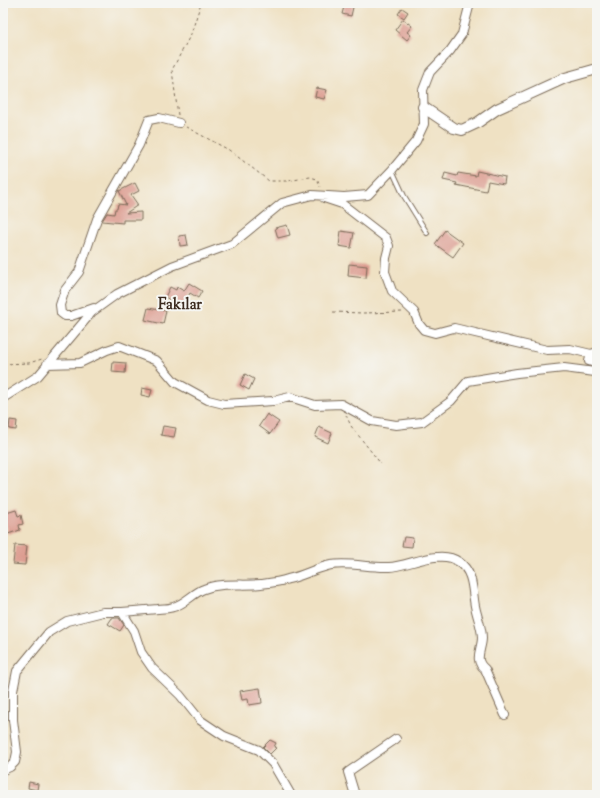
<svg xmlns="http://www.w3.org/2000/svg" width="600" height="798" viewBox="0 0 600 798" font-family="'Sorts Mill Goudy',serif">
	<rect width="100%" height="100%" fill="#f6f6f2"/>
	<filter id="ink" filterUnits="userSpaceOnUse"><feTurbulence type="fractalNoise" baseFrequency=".025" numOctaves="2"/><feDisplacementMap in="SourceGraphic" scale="8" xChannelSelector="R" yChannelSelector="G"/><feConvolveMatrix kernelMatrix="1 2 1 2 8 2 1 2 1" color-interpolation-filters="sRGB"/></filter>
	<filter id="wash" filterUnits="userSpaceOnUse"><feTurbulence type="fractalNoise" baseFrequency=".012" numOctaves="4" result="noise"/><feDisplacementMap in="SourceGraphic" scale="16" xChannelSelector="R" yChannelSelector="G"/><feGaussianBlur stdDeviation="0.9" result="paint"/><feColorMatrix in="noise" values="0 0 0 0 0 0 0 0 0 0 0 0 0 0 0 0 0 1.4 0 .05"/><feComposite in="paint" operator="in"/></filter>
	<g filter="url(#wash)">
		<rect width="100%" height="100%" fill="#efe1c3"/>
		<g id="blocks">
			<path fill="#dc9b8f" d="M345,3H354L351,16L342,14Z
				M402,8L408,12L404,18L398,14Z
				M403,19L412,26L407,32L411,35L407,40L395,30Z
				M317,88L327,90L324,99L315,97Z
				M477,171L505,177L504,184L488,181L486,191L456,185L457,183L443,180L445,173L457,176L458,173L476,176Z
				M135,183L139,191L131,195L138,205L126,213L141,212V220H123V223L102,221L107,213L114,214L115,209H117L118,204L126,205L119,191Z
				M287,225L290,235L278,238L275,228Z
				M445,230L463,243L453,257L435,244Z
				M341,231L354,233L351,248L339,246Z
				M186,235L188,245L180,246L179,236Z
				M349,264L367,266L366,278L348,276Z
				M189,283L202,291L198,298L190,293L182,307L169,301L170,300L165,297L170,287L176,290L177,287L184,291Z
				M148,308L166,311L163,324L145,320Z
				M113,362L126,363L125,373L112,372Z
				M245,374L254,379L249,390L240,385Z
				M142,388L152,390L150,397L141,395Z
				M267,414L279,422L270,434L259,426Z
				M10,420L17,421L16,430L9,429Z
				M163,426L176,428L174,437L161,435Z
				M319,427L332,433L328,443L315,437Z
				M16,510L18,516L21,515L23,524L19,525L20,530L8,534L3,514Z
				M404,537L413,538L412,547L402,546Z
				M15,545L27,546L25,565L13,564Z
				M112,618H119L124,625L120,631L108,624Z
				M260,688L262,703L249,705L248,699L242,700L240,691Z
				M270,740L276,743L274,747L276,748L270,754L263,747Z
				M29,782L38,784L37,790L28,788Z"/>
		</g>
	</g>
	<g filter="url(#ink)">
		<use href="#blocks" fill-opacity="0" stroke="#7a6a58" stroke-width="1"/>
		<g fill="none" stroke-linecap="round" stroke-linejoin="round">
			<g stroke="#7a6a58" stroke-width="6">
				<path id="service" d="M392,170L404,196L427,233"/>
			</g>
			<g stroke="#7a6a58" stroke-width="10">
				<path id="minor" d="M324,198L342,204L386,238L389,246L386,258L385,272L392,291L414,312L419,324L424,330L435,333L454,328L547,350L570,349L591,354L597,352
					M94,308L71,316H65L61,313L60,305L65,290L79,272L97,219L139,145L149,120L159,118L179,123
					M591,354L589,361L597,364
					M47,364L80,363L107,350L119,346L157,361L175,382L208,400L224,404L273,401L290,397L315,405L341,404L372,421L396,425L422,422L451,401L468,381L517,373L564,368L595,372L597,369
					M3,398L38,376L92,312L117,294L172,266L232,244L282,203L312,195L344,197L368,195L392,170L416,141L424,124L423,90L430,72L450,51L462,34L470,3
					M122,612C134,611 146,610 158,609C163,608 169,609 173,607C185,604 193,593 204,589C222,582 243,586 261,584C270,583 280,582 288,579C303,576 316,568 331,565C350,562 370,568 389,567C409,566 441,548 459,562C474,572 472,591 475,606C477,617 482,627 482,638C482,649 473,660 485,669L505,715
					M3,770L10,767L15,762L17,752L13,720V691L17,671L49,632L67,621L103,612H122L134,631L141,652L152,668L180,695L200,720L224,736L259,750L273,764L291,795
					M355,795L348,772L396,739"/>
			</g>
			<g stroke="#7a6a58" stroke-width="12">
				<path id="tertiary" d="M423,107L454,128L462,130L477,123L497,109L565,78L597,69"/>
			</g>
			<path stroke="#7a6a58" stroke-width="1" stroke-dasharray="3 3" stroke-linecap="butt" d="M178,115L172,70L191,34L201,3
				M186,127L229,150L269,181H288L310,177L317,179L320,187
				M333,312L363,313L403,312
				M3,364L29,363L42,359
				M346,415L351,426L381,464"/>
			<use href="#service" stroke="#fff" stroke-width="4"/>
			<use href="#minor" stroke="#fff" stroke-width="8"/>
			<use href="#tertiary" stroke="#fff" stroke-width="10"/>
		</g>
	</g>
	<g text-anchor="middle" stroke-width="4" stroke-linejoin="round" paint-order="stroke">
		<g font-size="15" font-weight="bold" fill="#3b2a1e" stroke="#f6f6f2">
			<text x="180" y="309">Fakılar</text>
		</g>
	</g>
	<rect width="600" height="798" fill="none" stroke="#f6f6f2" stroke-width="16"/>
</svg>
